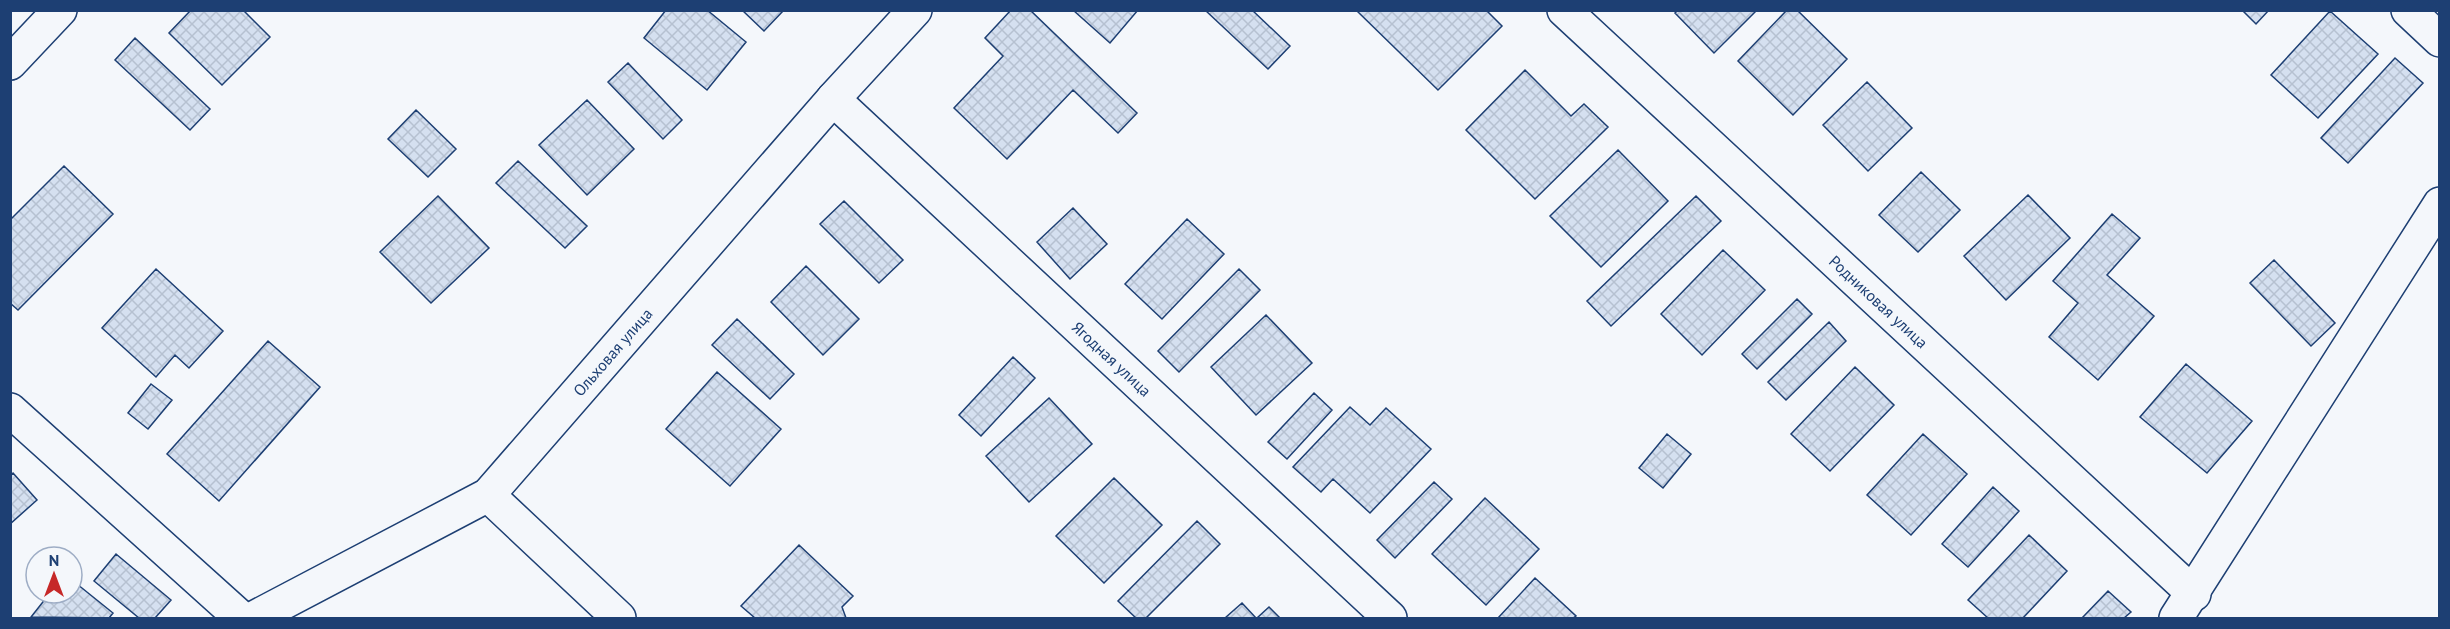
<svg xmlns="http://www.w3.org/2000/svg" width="2450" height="629" viewBox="0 0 2450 629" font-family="'PT Sans',sans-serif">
	<defs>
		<pattern id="building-cross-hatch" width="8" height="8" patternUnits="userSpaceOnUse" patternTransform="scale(1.5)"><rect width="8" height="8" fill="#d5e0f0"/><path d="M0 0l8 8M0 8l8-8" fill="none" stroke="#b6c1d1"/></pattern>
	</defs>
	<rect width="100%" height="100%" fill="#f4f7fb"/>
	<path fill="url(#building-cross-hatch)" stroke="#1d3f73" stroke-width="1.5" d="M191,10H243L270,37L222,85L169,33Z
		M666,10H707L746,42L707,90L644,38Z
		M742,10H782L783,11L764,31Z
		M1011,10H1030L1137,113L1118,133L1073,90L1007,159L954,108L1003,56L985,38Z
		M1073,10H1138L1110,43Z
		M1205,10H1252L1290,46L1268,69Z
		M1356,10H1486L1502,26L1438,90Z
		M1678,10H1757L1714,53L1675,13Z
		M1787,10H1797L1847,59L1793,115L1738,61Z
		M2242,10H2269L2256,24Z
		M2330,11L2378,54L2318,118L2271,75Z
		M135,38L210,109L190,130L115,60Z
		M2395,58L2423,83L2348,163L2321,138Z
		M628,63L682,120L663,139L608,82Z
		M1525,70L1571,116L1584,104L1608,127L1535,199L1466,130Z
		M1867,82L1912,128L1868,171L1823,125Z
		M587,100L634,149L587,195L539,145Z
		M416,110L456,149L428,177L388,139Z
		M1618,150L1668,201L1601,267L1550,216Z
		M518,161L587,226L565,248L496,183Z
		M64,166L113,214L18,310L10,303V220Z
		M1921,172L1960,210L1918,252L1879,215Z
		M2028,195L2070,238L2006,300L1964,256Z
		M438,196L489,248L431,303L380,252Z
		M1696,196L1721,221L1611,326L1587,301Z
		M844,201L903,260L879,283L820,224Z
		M1073,208L1107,244L1070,279L1037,242Z
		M2112,214L2140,238L2107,275L2154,316L2098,380L2049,337L2078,303L2053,281Z
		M1187,219L1224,254L1162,319L1125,284Z
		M1723,250L1765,290L1702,355L1661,314Z
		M2274,260L2335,323L2311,346L2250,283Z
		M806,266L859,319L823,355L771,302Z
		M156,269L223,331L189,368L175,355L156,377L102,328Z
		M1239,269L1260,290L1179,372L1158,351Z
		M1797,299L1812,314L1757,369L1742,354Z
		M1266,315L1312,363L1256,415L1211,367Z
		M737,319L794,374L770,399L712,345Z
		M1829,322L1846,341L1786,400L1768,382Z
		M268,341L320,387L219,501L167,454Z
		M1013,357L1035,378L981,436L959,415Z
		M2186,364L2252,421L2207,473L2140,417Z
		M1855,367L1894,405L1830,471L1791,434Z
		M717,372L781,429L730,486L666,429Z
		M151,384L172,400L148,429L128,413Z
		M1314,393L1332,410L1287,459L1268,442Z
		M1049,398L1092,444L1029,502L986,456Z
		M1350,407L1370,425L1386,408L1431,449L1370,513L1333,479L1321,492L1293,467Z
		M1667,434L1691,454L1663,488L1639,468Z
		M1923,434L1967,474L1911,535L1867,495Z
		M13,473L37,500L10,524V476Z
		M1114,478L1162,525L1104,583L1056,536Z
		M1434,482L1452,499L1395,558L1377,540Z
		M1993,487L2019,511L1968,567L1942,544Z
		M1485,498L1539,549L1486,605L1432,554Z
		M1197,521L1220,544L1146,618H1136L1118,601Z
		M2029,535L2067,571L2023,618H1988L1968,600Z
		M799,545L853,596L842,607L846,618H755L741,606Z
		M116,554L171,600L155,618H139L94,581Z
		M1535,578L1576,616L1573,618H1498Z
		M72,580L113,613L109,618L31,617L50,593H72Z
		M2108,591L2131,612L2124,618H2082Z
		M1242,603L1256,618H1225Z
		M1269,607L1280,618H1257Z"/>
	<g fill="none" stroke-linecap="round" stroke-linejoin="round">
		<g stroke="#1d3f73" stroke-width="36">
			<g id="minor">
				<path id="s1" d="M1564,10L2194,594"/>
				<path d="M2408,10L2440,40"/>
				<path d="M10,63L60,10"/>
				<path id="s2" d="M833,99L1390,618"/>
				<path d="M10,410L241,618"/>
				<path d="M488,495L619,618"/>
				<path id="s3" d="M254,618L488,495L833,99L915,10"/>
				<path d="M2176,618L2440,204"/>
			</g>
		</g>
		<use href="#minor" stroke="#f4f7fb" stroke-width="33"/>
	</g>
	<g text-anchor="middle" stroke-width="4.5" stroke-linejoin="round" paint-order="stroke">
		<g font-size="16" fill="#1d3f73" stroke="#f4f7fb">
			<text dy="6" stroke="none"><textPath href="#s1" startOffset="429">Родниковая улица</textPath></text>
			<text dy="6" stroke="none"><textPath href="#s3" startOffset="454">Ольховая улица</textPath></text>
			<text dy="6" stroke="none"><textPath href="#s2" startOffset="381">Ягодная улица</textPath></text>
		</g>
	</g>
	<rect width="2450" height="629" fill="none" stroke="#1d3f73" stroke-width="24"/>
	<g transform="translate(54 575)"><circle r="28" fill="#f4f7fb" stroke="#9eadc5" stroke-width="1.5"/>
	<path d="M0-4.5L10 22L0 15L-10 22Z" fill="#c62828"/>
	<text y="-9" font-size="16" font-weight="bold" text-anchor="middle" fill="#1d3f73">N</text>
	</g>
</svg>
